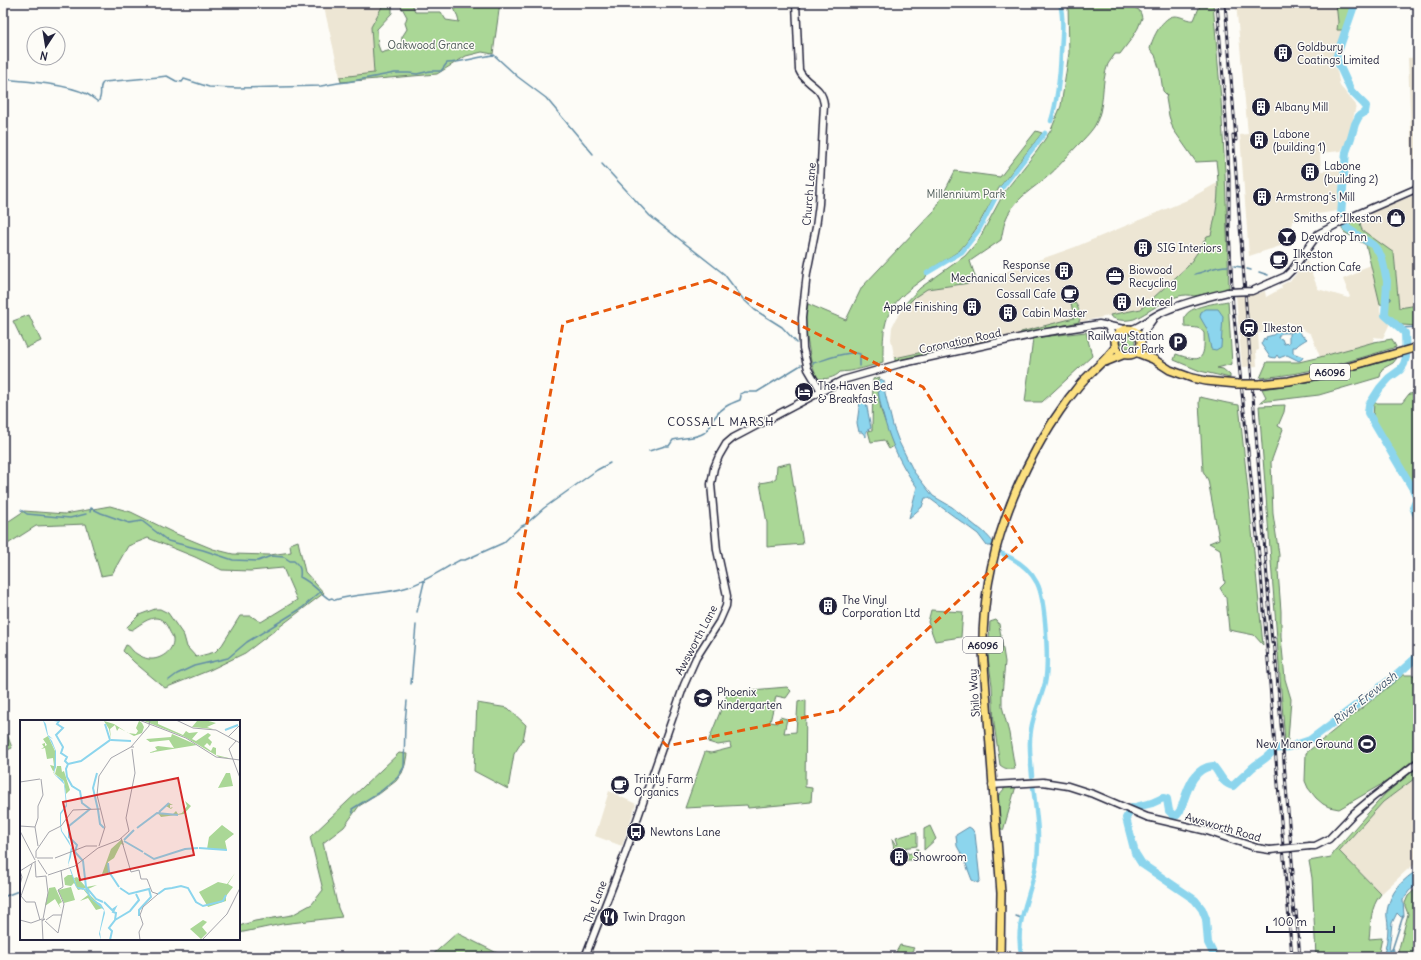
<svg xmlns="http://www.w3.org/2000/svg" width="1421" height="960" viewBox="0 0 1421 960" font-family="Delius,sans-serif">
	<rect width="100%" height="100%" fill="#fdfcf7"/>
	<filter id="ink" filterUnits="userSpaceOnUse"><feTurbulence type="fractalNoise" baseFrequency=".025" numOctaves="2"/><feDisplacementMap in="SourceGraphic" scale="8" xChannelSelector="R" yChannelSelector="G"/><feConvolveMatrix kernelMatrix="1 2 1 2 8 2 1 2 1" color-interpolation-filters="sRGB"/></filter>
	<g filter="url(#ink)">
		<path fill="#ede6d4" d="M323,3H385L371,27L374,73L340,77Z
			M1236,3H1352L1331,61L1337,71L1340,86L1356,105L1352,124L1346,143L1341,151L1320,153L1321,171L1340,170L1338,211L1317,214V217L1299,218V221H1293V224L1291,225L1293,242L1249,256L1240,135L1248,134Z
			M1418,57V182L1416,183L1412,160L1408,58Z
			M1219,182L1216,215L1211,235L1207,236L1199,250L1188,266L1141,309L895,361L891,339L892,327L896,319L902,310L915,297L922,291L927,289L977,282L1075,247L1185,201Z
			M1418,194V305L1399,308L1394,253L1362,230L1359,219L1383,207Z
			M1307,261L1318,289L1348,298L1350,297L1343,279L1357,273L1361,269L1371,265L1380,303V311L1383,317L1390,323L1383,338L1374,337V342L1320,357L1311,334L1289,322L1271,331L1258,333L1259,350L1256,351L1257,366L1242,367L1236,296L1257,294L1265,291L1266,297L1282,288L1281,285L1291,280Z
			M1418,776V862L1407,870L1381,894L1339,851L1383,802Z
			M609,791L636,804L622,846L595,836Z"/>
		<path fill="#aad796" stroke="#667c68" d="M384,3H392V13L377,29L378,45L381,53L401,47L402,37L407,29L405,23L407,17L401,6L402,3H412L415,12H441L446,20L459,22L457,15L452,3H500L493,54L482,52L466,56L437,74L341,82L340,77L374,73L371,27Z
			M1068,3H1126L1139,10L1141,14L1142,18L1138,28L1132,38L1120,54H1115C1113,57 1110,61 1108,64C1100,84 1106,108 1094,127C1089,134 1084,139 1078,145C1067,156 1058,168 1046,178C1033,188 1019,197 1010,211C1004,220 1003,231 1001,240L970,261L977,282L927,289L915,297L902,310V307L920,288L965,256L978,241L1005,191L1037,151L1051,130L1061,106L1069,53Z
			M1201,3H1213L1221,100L1225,172L1229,289L1194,296C1175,290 1151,312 1134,319C1126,321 1118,321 1111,317L1110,315L1141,309L1188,266L1199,250L1207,236L1211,235C1218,207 1220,189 1216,161L1196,162L1173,129L1169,116L1166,98L1167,95L1163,91L1160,71L1155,55L1150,49C1152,38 1163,16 1175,16C1182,16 1187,21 1194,20Z
			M1336,3H1352L1343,30H1337L1338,22Z
			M1036,131L1042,133L999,188L976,229L966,243L959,251L928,271L926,277C916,284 901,295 894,305C882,321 883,343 883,362C874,365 865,368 855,370C849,372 845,371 840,372C835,378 824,380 817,378L811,361L805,327V318L808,304L846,320L862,287L935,210L955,171L1000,177Z
			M1359,219L1362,230L1394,253L1399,308L1418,305V326L1402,325L1387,314L1388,300L1390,301L1391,298L1389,296C1389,277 1388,255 1372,243C1364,237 1356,233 1349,226L1347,224Z
			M1343,225C1348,233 1358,237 1366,242C1387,256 1385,283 1384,305L1380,304L1366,245L1344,232L1341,226Z
			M1228,301L1232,364L1217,368L1223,369L1230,375V378L1200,371L1174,360L1176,354C1202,363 1205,361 1204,333C1200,326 1192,328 1185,327C1185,324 1184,320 1185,317C1188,306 1218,303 1228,301Z
			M1071,303H1075C1079,307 1081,317 1079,322L946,350L945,349L1020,334L1021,332L1074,318Z
			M29,315L41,341L26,348L13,321Z
			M1086,332L1092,356L1042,402H1025L1033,338Z
			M1121 341a7 7 0 1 1 14 0a7 7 0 1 1-14 0Z
			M1392,339L1396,347C1352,361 1307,374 1260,378L1267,362H1299L1320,357L1374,342Z
			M941,348L942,351L895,361V358Z
			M1397,358L1393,363L1382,369L1380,377L1319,395L1260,402L1266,397L1262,389L1308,382Z
			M880,377L877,384L881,410L894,446L889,449L884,440L871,442L868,431L872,430L873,379Z
			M1418,393V498L1373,417L1374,403H1402L1409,394Z
			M1200,397L1227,403L1239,405L1249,500L1263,645L1254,635L1229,630L1226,598L1220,588L1225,583L1220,549L1209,543L1219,539L1208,480L1203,471L1199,402Z
			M1285,405L1284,412L1278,426L1283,429L1271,462L1273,514L1279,555L1278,571L1281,611V637L1285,679L1291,699L1288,740L1285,742L1259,406Z
			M790,463L803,544L767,547V523L760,483L771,481L776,478L777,466Z
			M110,506L131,512L174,533L213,549L233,554L270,555L291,552L290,544L298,541L305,572L324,593L245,653L210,670L165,688L134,662L123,651L126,645C130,646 130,648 133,651C136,654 145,659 150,659C160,660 174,651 173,639C173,636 170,633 169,630C160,609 146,620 132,630L128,629L127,627L139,615L155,609H160L168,613L184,636L187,647L196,657L215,652L222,645L240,616H251L261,622L297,600L283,568L250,571L222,570L195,557L148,538L128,546L112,574L101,576L86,524L36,526L3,547V525L24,511L65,514Z
			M931,610L963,612L961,637L935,641L928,622Z
			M996,620L999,624L1005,662L1002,695V706L1009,733L1015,769C1009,770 1005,769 1000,765L994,724L992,685L988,658L990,622Z
			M1403,675H1418V756L1389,780L1339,809L1329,807L1323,804L1316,798L1308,788L1305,781L1306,753Z
			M787,687L791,691L786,698L776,696L770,722L777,723L780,717L787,719L784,733L796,732L798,702L806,700L805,787L812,788L811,802L748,808L747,805L685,808L705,752L711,753L731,748L730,743L718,745L708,742L728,692Z
			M477,703L508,708L526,725L523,740L514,754L508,789L474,771Z
			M3,727L7,734L12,748L3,752Z
			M399,753L407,754L405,765L402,773L396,781L379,794L359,806L344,827L323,843L338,908L342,917L282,924L239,933V926L255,921L292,915L312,904L323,890L310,837Z
			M1418,767V776L1383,802L1339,851L1381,894C1370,907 1371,923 1369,939L1382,938L1378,957H1316L1312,878L1309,861L1331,857L1337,848L1385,794Z
			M1016,786L1003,831L1000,827L998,796L1005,788Z
			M930,826L936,839L924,850V829Z
			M916,832L917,834V846L894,849L892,839L896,845L898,844L896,838Z
			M916,849H918V860H905V851L907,850L908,854L915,852Z
			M1418,887V957H1395L1398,952L1408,914L1405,906V903L1408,896Z
			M457,933L505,957H430Z
			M900,945L914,948L908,957H896L895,954Z"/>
		<path fill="#8cd5ed" stroke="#628da6" d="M1206,309H1218L1223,316L1221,347L1216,350L1211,349L1207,329L1200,317L1201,312Z
			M1283,328L1288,331V333C1282,333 1280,332 1278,338L1282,339L1284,344L1289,343V333L1299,330L1302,336L1306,338L1307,339C1304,341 1298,344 1296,347H1293V353L1303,357L1302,359L1299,361L1287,355L1279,358L1277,355L1275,358L1270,357L1261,344L1264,338L1266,340V337L1273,335Z
			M881,379L884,381L885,393L893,426L899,442L914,472L933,496L952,507L977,527C983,529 997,547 1003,553V555L992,546H987L978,534L929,498H925L922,507L909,518L917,487C894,457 882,420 877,384Z
			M862,400H866V402L871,428L866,431V437L862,432H859L857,423L860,401Z
			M969,827L972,829L975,834L980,880L978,883L972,880L964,859L957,846L956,835Z
			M1418,870V884L1409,891L1403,900L1404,916L1401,917L1397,913L1392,923L1389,951L1393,948L1394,950L1392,957H1383C1386,947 1388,937 1388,926C1388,921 1386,916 1387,911C1390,892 1403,879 1418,870Z"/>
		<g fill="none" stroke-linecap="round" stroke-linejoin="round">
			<path stroke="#628da6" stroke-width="1.5" d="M3,79C27,81 66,84 87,94C91,96 94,99 98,102C104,94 97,87 104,82L159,77L167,76L176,81L182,82L184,79L209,87L238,88L321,86L338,83L347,82L395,73H409L417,74L430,71H441L447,63C463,62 477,57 494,55L518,77L546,98L593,154
				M602,164L650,216L724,274L743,299L755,310L782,327L797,343
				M1234,266L1241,267
				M1247,269L1251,270
				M1259,272L1268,275
				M1195,274C1209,271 1213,266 1228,266
				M1386,296L1391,299
				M1400,328L1418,327
				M813,363C825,360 849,350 860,354V366
				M649,451L665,446H669L673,440C684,437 694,439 704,433C710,429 710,424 714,418C721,408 729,404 740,400L741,396L740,394L745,392H757L801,365
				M21,510L27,514L70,518L86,514
				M90,512L91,508L101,513L129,523L142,521L168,541L203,550L233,560L258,561L271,556L284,557L290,561H294C300,566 301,569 300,577C311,582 319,592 329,599L332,598L335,600C358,593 384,595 408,587C426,581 443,569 460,560H465L503,543L520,527L526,524L544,508L597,470L610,463
				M417,612L425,578
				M169,680L177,674L194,666L228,658L247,642L302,608L319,593
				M411,684L416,625
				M353,813L352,809L381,791L398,777L404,767L405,723L407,701
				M3,897L21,890
				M1016,916L1021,918
				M1392,950L1403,916"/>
			<path stroke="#8cd5ed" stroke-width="4.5" d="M1051,121C1058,98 1060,76 1061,53C1062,36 1064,19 1060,3
				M1002,188L1045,133
				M927,273L962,252L979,230L997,195
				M1003,554C1017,560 1030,569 1037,583C1046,600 1049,664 1045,683C1041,699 1033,714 1031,730C1028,745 1031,761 1032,776
				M1022,957C1013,924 1031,896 1036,865C1041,839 1036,812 1033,786"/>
			<path stroke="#8cd5ed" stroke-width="8" d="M1355,3L1336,58L1351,91L1366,106L1365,112L1359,116L1355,124L1351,138L1346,152L1341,215L1347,228L1373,245L1379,252L1382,259L1387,281L1385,315L1400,328L1405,333L1406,357L1404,364L1400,370L1389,378L1380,388L1369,405L1368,413L1413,489L1417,498L1413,507L1418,518
				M1215,957L1208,943L1206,919L1202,909L1195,900L1142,864L1135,853L1126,818L1132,808L1152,803L1163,798L1167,799L1169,811L1173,815H1177L1180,811C1187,793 1191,768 1213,766C1220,773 1222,784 1233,786C1239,780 1246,774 1252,768C1260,761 1269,758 1274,749L1289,747L1310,740L1399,673L1418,656"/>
			<g stroke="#22223b" stroke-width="9">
				<path id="secondary" d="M796,3L799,70C805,85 822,85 824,104L819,204L816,227L807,273L802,318L803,348L808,369L821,391
					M1270,283L1286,276L1292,270L1318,234L1351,217L1418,188
					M1107,325L1115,340
					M1132,329C1144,325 1152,316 1165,311C1185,302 1207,297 1228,292
					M1141,340L1145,330L1153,319
					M992,785L1043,782L1068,786L1093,794L1147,817L1207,831L1257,848L1270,850
					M1310,846H1315L1329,839L1354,813L1372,798L1418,762
					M585,957L625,854L684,685L696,658L719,622L726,606L727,596L717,550L711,484L714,468L719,456L726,444L733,438L843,380L899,364L1041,333L1099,324L1124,329"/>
			</g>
			<g stroke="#22223b" stroke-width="10">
				<path id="primary" d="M1115 342a13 13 0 1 1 26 0a13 13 0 1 1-26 0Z
					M1135,352L1153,359L1170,370L1192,378L1206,381L1237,384
					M1105,362L1125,354
					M1259,384L1289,381L1324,374L1418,347
					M1000,957L1001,893L983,652C981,562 1016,470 1069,398C1075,391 1080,383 1087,377C1097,366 1107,359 1116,346"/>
			</g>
			<use href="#secondary" stroke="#fdfcf7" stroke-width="6"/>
			<use href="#primary" stroke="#fce080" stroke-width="7"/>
			<g stroke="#22223b" stroke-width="3">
				<path id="rail" d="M1217,3L1225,103L1229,175V228L1233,307L1261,574L1292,957
					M1225,3L1236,140
					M1233,135L1272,643
					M1274,638L1293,873
					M1290,868L1294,916
					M1296,911L1300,957"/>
			</g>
			<use href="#rail" stroke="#fdfcf7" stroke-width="1.5" stroke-dasharray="4.5" stroke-linecap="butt"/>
			<g stroke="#22223b" stroke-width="9" stroke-linecap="butt">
				<path id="secondary-bridge" d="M1228,292L1252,291L1270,283
					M1270,850L1310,846"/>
			</g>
			<g stroke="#22223b" stroke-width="10" stroke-linecap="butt">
				<path id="primary-bridge" d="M1237,384H1259"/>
			</g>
			<use href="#secondary-bridge" stroke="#fdfcf7" stroke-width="6"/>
			<use href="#primary-bridge" stroke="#fce080" stroke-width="7"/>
		</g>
	</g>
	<path fill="none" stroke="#e8590c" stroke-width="3" stroke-dasharray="8 5" stroke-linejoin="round" d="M710,280L923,387L1022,542L840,710L667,746L515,590L563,323Z"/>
	<defs>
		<g id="building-disc" transform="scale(1)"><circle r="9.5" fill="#22223b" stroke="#fdfcf7"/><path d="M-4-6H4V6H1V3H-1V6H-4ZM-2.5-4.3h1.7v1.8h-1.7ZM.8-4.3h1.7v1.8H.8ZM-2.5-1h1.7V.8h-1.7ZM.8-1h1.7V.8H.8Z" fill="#fff"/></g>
		<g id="shop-disc" transform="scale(1)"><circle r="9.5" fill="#22223b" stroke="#fdfcf7"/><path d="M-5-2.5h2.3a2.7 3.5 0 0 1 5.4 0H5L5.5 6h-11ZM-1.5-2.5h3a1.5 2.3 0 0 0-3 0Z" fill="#fff"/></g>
		<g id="bar-disc" transform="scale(1)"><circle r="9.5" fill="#22223b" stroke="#fdfcf7"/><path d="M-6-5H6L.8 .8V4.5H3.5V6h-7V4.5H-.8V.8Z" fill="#fff"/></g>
		<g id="cafe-disc" transform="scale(1)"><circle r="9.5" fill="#22223b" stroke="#fdfcf7"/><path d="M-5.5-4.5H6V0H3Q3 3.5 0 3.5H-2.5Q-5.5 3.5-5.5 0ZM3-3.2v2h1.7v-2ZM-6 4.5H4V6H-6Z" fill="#fff"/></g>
		<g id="office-disc" transform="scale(1)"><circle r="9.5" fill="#22223b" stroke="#fdfcf7"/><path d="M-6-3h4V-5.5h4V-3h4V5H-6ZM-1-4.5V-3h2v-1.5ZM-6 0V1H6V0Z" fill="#fff"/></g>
		<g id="station-disc" transform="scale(1)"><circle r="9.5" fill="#22223b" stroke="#fdfcf7"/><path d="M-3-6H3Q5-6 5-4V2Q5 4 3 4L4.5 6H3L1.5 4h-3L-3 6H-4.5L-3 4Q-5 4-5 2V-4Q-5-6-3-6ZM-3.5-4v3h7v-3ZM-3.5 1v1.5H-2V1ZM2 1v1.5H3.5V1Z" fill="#fff"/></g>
		<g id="parking-disc" transform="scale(1)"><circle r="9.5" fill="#22223b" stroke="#fdfcf7"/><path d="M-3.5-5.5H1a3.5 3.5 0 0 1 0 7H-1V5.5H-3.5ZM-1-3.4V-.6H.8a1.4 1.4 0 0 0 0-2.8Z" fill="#fff"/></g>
		<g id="hotel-disc" transform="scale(1)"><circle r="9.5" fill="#22223b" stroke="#fdfcf7"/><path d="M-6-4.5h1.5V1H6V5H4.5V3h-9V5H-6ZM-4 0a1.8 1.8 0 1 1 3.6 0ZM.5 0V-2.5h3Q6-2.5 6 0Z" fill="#fff"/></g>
		<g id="school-disc" transform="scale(1)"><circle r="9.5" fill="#22223b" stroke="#fdfcf7"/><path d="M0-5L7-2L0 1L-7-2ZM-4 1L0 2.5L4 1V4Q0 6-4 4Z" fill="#fff"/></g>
		<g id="stadium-disc" transform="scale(1)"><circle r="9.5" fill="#22223b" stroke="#fdfcf7"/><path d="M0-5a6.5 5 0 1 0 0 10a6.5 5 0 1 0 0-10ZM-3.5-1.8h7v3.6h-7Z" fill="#fff"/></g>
		<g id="bus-disc" transform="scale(1)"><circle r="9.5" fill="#22223b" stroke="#fdfcf7"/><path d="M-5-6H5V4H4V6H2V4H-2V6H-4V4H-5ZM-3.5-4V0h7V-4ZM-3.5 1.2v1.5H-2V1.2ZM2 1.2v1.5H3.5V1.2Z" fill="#fff"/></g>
		<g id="restaurant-disc" transform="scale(1)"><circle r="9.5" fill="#22223b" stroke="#fdfcf7"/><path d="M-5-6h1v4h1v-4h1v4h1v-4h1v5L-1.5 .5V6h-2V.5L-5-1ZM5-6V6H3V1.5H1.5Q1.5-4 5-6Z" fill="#fff"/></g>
	</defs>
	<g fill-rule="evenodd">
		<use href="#building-disc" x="1283" y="53"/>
		<use href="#building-disc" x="1261" y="107"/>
		<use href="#building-disc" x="1259" y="140"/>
		<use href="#building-disc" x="1310" y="172"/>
		<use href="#building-disc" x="1262" y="197"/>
		<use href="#shop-disc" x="1396" y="218"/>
		<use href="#bar-disc" x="1287" y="237"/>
		<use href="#building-disc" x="1143" y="248"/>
		<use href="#cafe-disc" x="1279" y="260"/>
		<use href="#building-disc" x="1064" y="271"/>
		<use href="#office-disc" x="1115" y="276"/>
		<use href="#cafe-disc" x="1070" y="294"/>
		<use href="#building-disc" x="1122" y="302"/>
		<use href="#building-disc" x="972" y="307"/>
		<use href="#building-disc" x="1008" y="313"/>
		<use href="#station-disc" x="1249" y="328"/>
		<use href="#parking-disc" x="1178" y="342"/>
		<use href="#hotel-disc" x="804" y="392"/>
		<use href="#building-disc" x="828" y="606"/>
		<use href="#school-disc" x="703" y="698"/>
		<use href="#stadium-disc" x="1367" y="744"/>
		<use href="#cafe-disc" x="620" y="785"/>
		<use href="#bus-disc" x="636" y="832"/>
		<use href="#building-disc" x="899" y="857"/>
		<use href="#restaurant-disc" x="609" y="917"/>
	</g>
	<g text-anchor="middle" stroke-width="3" stroke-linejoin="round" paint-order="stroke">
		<g fill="#fdfcf7" stroke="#646373" stroke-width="1">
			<rect x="1310" y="364" width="40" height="16" rx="3"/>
			<rect x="963" y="637" width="40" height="16" rx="3"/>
		</g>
		<g font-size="10" font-weight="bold" fill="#22223b">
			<text x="1330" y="376">A6096</text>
			<text x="983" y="649">A6096</text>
		</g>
		<g font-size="11" fill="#4b5856" stroke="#fdfcf7">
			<text x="431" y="49">Oakwood Grance</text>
			<text x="966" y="198">Millennium Park</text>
		</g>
		<g font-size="11" fill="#22223b" stroke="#fdfcf7" text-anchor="start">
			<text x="1297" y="51">Goldbury<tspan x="1297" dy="13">Coatings Limited</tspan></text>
			<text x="1275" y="111">Albany Mill</text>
			<text x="1273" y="138">Labone<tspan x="1273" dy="13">(building 1)</tspan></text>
			<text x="1324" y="170">Labone<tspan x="1324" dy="13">(building 2)</tspan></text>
			<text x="1276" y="201">Armstrong's Mill</text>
			<text x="1382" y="222" text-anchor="end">Smiths of Ilkeston</text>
			<text x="1301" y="241">Dewdrop Inn</text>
			<text x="1157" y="252">SIG Interiors</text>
			<text x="1293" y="258">Ilkeston<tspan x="1293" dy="13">Junction Cafe</tspan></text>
			<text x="1050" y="269" text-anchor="end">Response<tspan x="1050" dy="13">Mechanical Services</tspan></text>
			<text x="1129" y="274">Biowood<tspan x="1129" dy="13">Recycling</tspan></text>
			<text x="1056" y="298" text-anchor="end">Cossall Cafe</text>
			<text x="1136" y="306">Metreel</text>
			<text x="958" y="311" text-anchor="end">Apple Finishing</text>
			<text x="1022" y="317">Cabin Master</text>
			<text x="1263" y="332">Ilkeston</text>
			<text x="1164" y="340" text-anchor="end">Railway Station<tspan x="1164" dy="13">Car Park</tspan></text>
			<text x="818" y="390">The Haven Bed<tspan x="818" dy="13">&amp; Breakfast</tspan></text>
			<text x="842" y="604">The Vinyl<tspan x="842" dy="13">Corporation Ltd</tspan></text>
			<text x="717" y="696">Phoenix<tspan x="717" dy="13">Kindergarten</tspan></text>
			<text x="1353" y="748" text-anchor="end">New Manor Ground</text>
			<text x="634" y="783">Trinity Farm<tspan x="634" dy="13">Organics</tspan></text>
			<text x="650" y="836">Newtons Lane</text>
			<text x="913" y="861">Showroom</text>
			<text x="623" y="921">Twin Dragon</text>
		</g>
		<g font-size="11" fill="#22223b" stroke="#fdfcf7">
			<text transform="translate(809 194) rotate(-85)" y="4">Church Lane</text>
			<text transform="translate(960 341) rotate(-12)" y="4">Coronation Road</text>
			<text transform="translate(696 640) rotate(-62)" y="4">Awsworth Lane</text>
			<text transform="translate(974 693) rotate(-94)" y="4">Shilo Way</text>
			<text transform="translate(1223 827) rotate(16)" y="4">Awsworth Road</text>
			<text transform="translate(595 902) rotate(-69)" y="4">The Lane</text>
		</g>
		<g font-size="12" letter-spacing="1" fill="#22223b" stroke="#fdfcf7">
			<text x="721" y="426">COSSALL MARSH</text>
		</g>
		<g font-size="12" font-style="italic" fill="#425870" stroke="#fdfcf7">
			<text transform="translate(1365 698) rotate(-38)" y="4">River Erewash</text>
		</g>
	</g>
	<g transform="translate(20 720)">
		<rect width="220" height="220" fill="#fdfcf7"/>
		<path d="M116,0H118L122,3L124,7L122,13L114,16L99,8L97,11L95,5L90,9L91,19L89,9L84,1L94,4L108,13L116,14L118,11L116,8L119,1ZM131,0H138V4L163,15L166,11L169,13L178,12L172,19L176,21L188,13L191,15L188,18L192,22L190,26L187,23L184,26L191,31L193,27L196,28V35L213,39L199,37L165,17L124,1ZM185,0L196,3L187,7L193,9L172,7L177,1ZM152,14L177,25L128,33L137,30L135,27L138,26L154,28L149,20L130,22L126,19L151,17ZM28,16L35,31L36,47L33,52L36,57L30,45L34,46L33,38L27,39L25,28L21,29L24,27L22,24L25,23V26L27,25L23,19ZM37,46H41L42,52L44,51L50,70L46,74L44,61L35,54ZM206,53H210L213,66L198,68ZM165,81L171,86L164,94L141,97L138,93L149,83L153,85H150V88L153,87L151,89L146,86L140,92L142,94H153L156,91L158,94L162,93L167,86ZM202,105L214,114L205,121L207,130L187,129L189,117ZM102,119L104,125L101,124L94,138L88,142V153L82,154L91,129ZM215,153L208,164L213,167L206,176V181L188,187L179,172L198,162L207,164ZM48,155H52L59,169L65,170L83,188L76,190L68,178L60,181L68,175L63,169L58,170L54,163L51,166L45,165L44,158ZM66,156V167L77,165L68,169L70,175L65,168H58L54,158L57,157L65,166ZM35,167L42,182L39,184L41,189L35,179L25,186L29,168ZM51,167L55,180L44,183L38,170ZM183,200L187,202L182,207L187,213L181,219L170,209Z" fill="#aad796"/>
		<path d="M23,0L26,4L28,15L33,19L29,17L32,21L36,31V46L34,54L43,60L45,66L47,86L41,94V106L42,111L49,121L52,129L51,137L48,145L51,150L57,167L64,168L67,170L69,173L72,179L81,184L84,189L85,193L80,212L81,220L79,214L84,190L71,179L65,170L59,169L56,167L48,144L51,127L41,111L40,103V93L46,85L44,64L34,54L35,30L27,14Z" fill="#8cd5ed"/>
		<path fill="none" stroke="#8cd5ed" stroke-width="2" d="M34,0L39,1L37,4L43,8L36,15L43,27L41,33L47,37L45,41L48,44L46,49L47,57L52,66L60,71L62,83L70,89L49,106V117L57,125L55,132L63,141L66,167L76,179L83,182M205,10L218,5M91,20L111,21M48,44L61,41L90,20L85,4M77,53L73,68L78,90M78,90L80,104L84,108M139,92L149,83M117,108L137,93L158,95M104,120L114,110M104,121L123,132M179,128L207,130M124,133L134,139L165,129L178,128M88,143L89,152L99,167M100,168L109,174L129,169L131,177L119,190V196M152,168L161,166L168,168L176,182L183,186L203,181L206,175M138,174L145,169L152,168M84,182L92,190L95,188L93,192L96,193L95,200L89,208L92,211L90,220M95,200L110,191L119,180L116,174"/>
		<path fill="none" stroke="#a5a5ac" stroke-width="1" d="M119,0L166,18L196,37L220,40M156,0L173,8L196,10L220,23M208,17L220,5M216,21L209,29L220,58M114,27H111L129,6L130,0M0,62L20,59M0,106L15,107M0,111L15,140M101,118L111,152L119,150L121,159H127L132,172L138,174L123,187L120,195L123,204L119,212L120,220M18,126L15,107L18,98V86L23,75L21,59M79,126L85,107L77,75L79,56L91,38L111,27M78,128L99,120L109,111L106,98L115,53L112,29M16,138V131L29,112L41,106L53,90L80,89M17,138H33M35,138L66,126H77M18,140L27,154M15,142L16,157L26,156M12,144L1,176L6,182H15L20,200M28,155L55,146L78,128M0,165L2,157L0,151L16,141M23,199L28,173L26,156M0,200L11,203L22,199M26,200L33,195H42M22,201L25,199L22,200L23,220M25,201L38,213M38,213L44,184L38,170L43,167L41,150M182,220L207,194L220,168"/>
		<path fill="#d62828" fill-opacity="0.15" stroke="#d62828" stroke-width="2" d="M158,58L174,135L60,160L43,82Z"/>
		<rect width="220" height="220" fill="none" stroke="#22223b" stroke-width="2"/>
	</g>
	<rect width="1421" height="960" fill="none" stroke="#fdfcf7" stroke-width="16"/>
	<rect x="8" y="8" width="1405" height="944" fill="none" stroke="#22223b" stroke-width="1.5" filter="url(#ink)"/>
	<g transform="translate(46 46) rotate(192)"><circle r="19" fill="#fdfcf7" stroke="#a5a5ac"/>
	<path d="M0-3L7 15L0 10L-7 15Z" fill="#22223b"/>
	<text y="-6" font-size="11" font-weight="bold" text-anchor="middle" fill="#22223b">N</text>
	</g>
	<path d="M1267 926v6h67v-6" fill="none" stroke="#22223b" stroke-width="2"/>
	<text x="1273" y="926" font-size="12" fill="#22223b" stroke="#fdfcf7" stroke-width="3" paint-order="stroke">100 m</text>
</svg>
